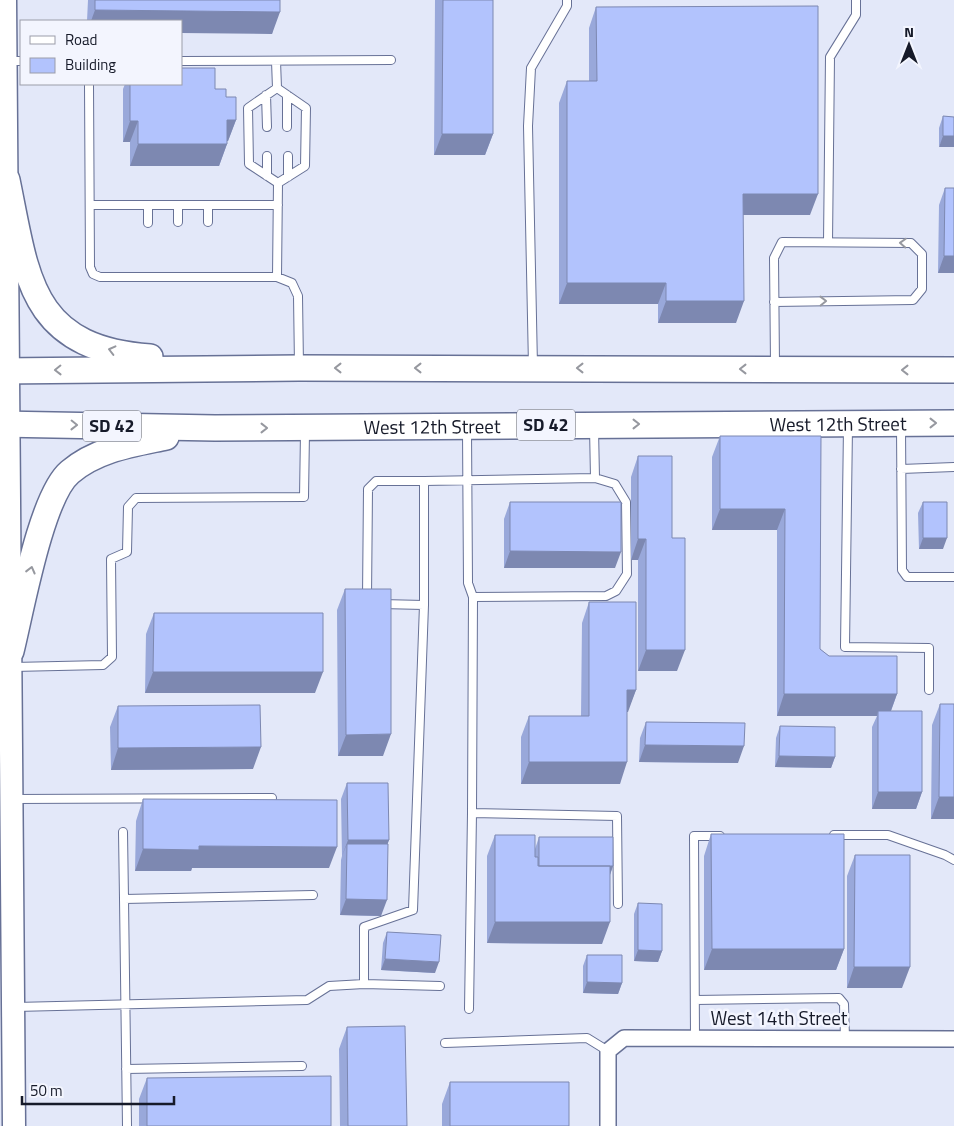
<svg xmlns="http://www.w3.org/2000/svg" width="954" height="1126" viewBox="0 0 954 1126" font-family="'Titillium Web',sans-serif">
	<rect width="100%" height="100%" fill="#e3e8f9"/>
	<g fill="none" stroke-linecap="round" stroke-linejoin="round">
		<g stroke="#677196" stroke-width="10">
			<path id="lane" d="M8,61H21
				M181,61L391,60
				M276,61L277,88L248,108L249,164L278,183L277,277
				M89,84L90,267L93,274L100,277H277L292,283L298,296L299,366
				M277,88L306,108L305,166L278,183
				M266,95L267,127
				M287,95V127
				M267,156V176
				M288,156V177
				M90,205H278
				M148,205V223
				M178,205V222
				M208,205V222
				M828,242L830,57L856,15V0
				M774,302L913,300L922,289V254L911,243L782,242L774,258L775,365
				M533,366L528,126L531,68L567,6V0
				M848,427L845,647L929,648V690
				M901,427L902,570L907,577H954
				M594,428L595,478
				M901,469L954,467
				M473,597L472,813L617,816L618,904
				M367,598L368,489L376,481H424
				M381,604L424,605
				M13,667L103,665L112,657L111,559L127,552L128,507L136,498L304,497L305,432
				M14,799L272,798
				M123,832L124,899
				M834,835H888L945,855L954,860
				M364,984L440,986
				M695,1000L839,998L844,1004L845,1038
				M15,1007L307,1000L329,986L364,984V927L413,910L424,605V481L595,478L615,484L626,502L627,574L616,591L606,596L473,597L468,583L467,430
				M469,1009L472,813
				M695,1038L694,836H720
				M445,1043L587,1038L608,1051
				M126,1069L302,1066
				M127,1126L124,899L313,895"/>
		</g>
		<g stroke="#677196" stroke-width="18">
			<path id="street" d="M608,1126V1051L624,1038L954,1039"/>
		</g>
		<g stroke="#677196" stroke-width="25">
			<path id="secondary" d="M5,0L14,1126"/>
		</g>
		<g stroke="#677196" stroke-width="28">
			<g id="primary">
				<path d="M7,180C27,277 29,348 150,357"/>
				<path d="M0,371L299,368L954,370"/>
				<path id="s1" d="M0,424L215,428L954,423"/>
				<path d="M11,651C21,611 41,496 70,472C97,449 133,444 166,437"/>
			</g>
		</g>
		<use href="#lane" stroke="#fff" stroke-width="8"/>
		<use href="#street" stroke="#fff" stroke-width="15"/>
		<use href="#secondary" stroke="#fff" stroke-width="22"/>
		<use href="#primary" stroke="#fff" stroke-width="25"/>
	</g>
	<path fill="#99a8da" d="M88,0H280L272,34L181,21H87Z
		M435,0H493V134L485,155H434Z
		M596,7L810,215H743L736,323H658V304H559V103L567,81H589V28Z
		M125,84H181L215,89L226,97L236,120L228,141H227V144L219,166H130V142H123V89Z
		M943,116L954,117L939,147V128Z
		M945,188L954,273H938L939,205Z
		M720,436H821L820,649L829,656L897,694L891,711L922,792L916,809H872V727L877,716H777V530H712V457Z
		M638,456L672,538L677,671H638V560H631V477Z
		M510,502L615,568H504V519Z
		M923,502L943,549H919L918,513Z
		M345,589L383,756H338L337,610Z
		M589,602L636,690L627,712L620,784H521V737L529,716H581L582,623Z
		M154,613L315,693H145L146,634Z
		M940,704L954,819H931L932,725Z
		M118,706L253,769L111,770L110,727Z
		M646,722L738,763L639,762L640,738Z
		M780,726L835,757L831,768L775,767L776,738Z
		M347,783L389,840L387,844L381,916L340,915L341,860L342,856L341,799Z
		M143,799L329,868H192L191,871H135L136,821Z
		M711,834L844,949L836,970H704V856Z
		M495,835L535,849L539,837L613,866L610,875L602,944L487,943V856Z
		M855,855L902,988H847V876Z
		M638,903L662,951L658,962L634,961V914Z
		M387,932L435,973L381,970L383,943Z
		M587,955L622,983L618,994L583,993V966Z
		M347,1027L407,1126H340L339,1049Z
		M147,1078L331,1126H139V1099Z
		M450,1082L569,1126H442V1104Z"/>
	<path fill="#7d88b1" d="M95,10L280,12L272,34L181,33V21H91Z
		M227,120H236L228,141H219Z
		M130,121H138L130,142H123Z
		M442,134H493L485,155H434Z
		M943,136H954V147H939Z
		M138,144H227L219,166H130Z
		M743,194H818L810,215H736Z
		M944,256H954V273H938Z
		M567,283H666L658,304H559Z
		M666,301H744L736,323H658Z
		M720,509H785L777,530H712Z
		M923,538H947L943,549H919Z
		M638,539H646L638,560H631Z
		M510,551L621,552L615,568H504Z
		M646,650H685L677,671H638Z
		M153,672H323L315,693H145Z
		M627,690H636L628,712H620Z
		M784,694H897L889,716L878,711L877,716H777Z
		M391,734L383,756H338L346,735Z
		M645,745L744,746L738,763L639,762Z
		M261,747L253,769L111,770L118,748Z
		M779,756L835,757L831,768L775,767Z
		M529,762H627L620,784H521Z
		M878,792H922L916,809H872Z
		M939,797H954V819H931Z
		M348,840H389L383,857L347,844L342,856Z
		M199,846L337,847L329,868H192L191,871H135L143,849Z
		M539,866H613L607,883Z
		M346,899L387,900L381,916L340,915Z
		M495,922H610L602,944L487,943Z
		M712,949H844L836,970H704Z
		M638,950L662,951L658,962L634,961Z
		M385,959L439,962L435,973L381,970Z
		M854,967H910L902,988H847Z
		M587,982L622,983L618,994L583,993Z"/>
	<path fill="#b2c3fd" stroke="#7d88b1" d="M95,0H280V12L95,10Z
		M443,0H493V134H442Z
		M818,6V194H743L744,301H666V283H567V81H597L596,7Z
		M181,68H215V89H226V97H236V120H227V144H138V121H130V84H181Z
		M943,116L954,117V136H943Z
		M945,188H954V256H944Z
		M720,436H821L820,649L829,656H897V694H784L785,509H720Z
		M638,456H672V538H685V650H646V539H638Z
		M510,502H621V552L510,551Z
		M923,502H947V538H923Z
		M345,589H391V734L346,735Z
		M589,602H636V690H627V762H529V716H589Z
		M154,613H323V672H153Z
		M940,704H954V797H939Z
		M260,705L261,747L118,748V706Z
		M878,711H922V792H878Z
		M646,722L745,723L744,746L645,745Z
		M780,726L835,727V757L779,756Z
		M347,783H388L389,840H348Z
		M143,799L337,800V847L199,846V850L143,849Z
		M711,834H844V949H712Z
		M495,835H535V857H538V866H610V922H495Z
		M539,837H613V866H539Z
		M347,844H388L387,900L346,899Z
		M855,855H910V967H854Z
		M638,903L662,904V951L638,950Z
		M387,932L441,935L439,962L385,959Z
		M587,955H622V983L587,982Z
		M405,1026L407,1126H348L347,1027Z
		M331,1076V1126H147V1078Z
		M450,1082H569V1126H450Z"/>
	<defs><path id="oneway-chevron" d="M-2-3.5L2.5 0L-2 3.5" fill="none" stroke-width="1.6" stroke-linecap="round" stroke-linejoin="round" transform="scale(1.25)"/></defs>
	<g stroke="#96989f">
		<use href="#oneway-chevron" transform="translate(903 243) rotate(-177)"/>
		<use href="#oneway-chevron" transform="translate(823 301) rotate(-1)"/>
		<use href="#oneway-chevron" transform="translate(112 350) rotate(-166)"/>
		<use href="#oneway-chevron" transform="translate(338 368) rotate(180)"/>
		<use href="#oneway-chevron" transform="translate(418 368) rotate(180)"/>
		<use href="#oneway-chevron" transform="translate(580 368) rotate(-180)"/>
		<use href="#oneway-chevron" transform="translate(743 369) rotate(-180)"/>
		<use href="#oneway-chevron" transform="translate(58 370) rotate(179)"/>
		<use href="#oneway-chevron" transform="translate(905 370) rotate(-180)"/>
		<use href="#oneway-chevron" transform="translate(933 423)"/>
		<use href="#oneway-chevron" transform="translate(636 424)"/>
		<use href="#oneway-chevron" transform="translate(74 425) rotate(1)"/>
		<use href="#oneway-chevron" transform="translate(264 428)"/>
		<use href="#oneway-chevron" transform="translate(31 570) rotate(-76)"/>
	</g>
	<g text-anchor="middle" stroke-width="5" stroke-linejoin="round" paint-order="stroke">
		<g fill="#f3f5fe" stroke="#585c69" stroke-width="1">
			<rect x="517" y="409.5" width="58" height="31" rx="4"/>
			<rect x="83" y="410.5" width="58" height="31" rx="4"/>
		</g>
		<g font-size="18" font-weight="bold" fill="#161a29">
			<text x="546" y="431">SD 42</text>
			<text x="112" y="432">SD 42</text>
		</g>
		<g font-size="19" fill="#161a29" stroke="#f3f5fe">
			<text dy="7" stroke="none"><textPath href="#s1" startOffset="838">West 12th Street</textPath></text>
			<text dy="7" stroke="none"><textPath href="#s1" startOffset="432">West 12th Street</textPath></text>
			<text x="779" y="1025">West 14th Street</text>
		</g>
	</g>
	<rect x="20" y="20" width="162" height="65" fill="#f3f5fe" stroke="#9b9da9"/>
	<rect x="30" y="36" width="25" height="8" fill="#ffffff" stroke="#9b9da9"/>
	<text x="65" y="45" font-size="15" fill="#161a29">Road</text>
	<rect x="30" y="58" width="25" height="15" fill="#b2c3fd" stroke="#9b9da9"/>
	<text x="65" y="70" font-size="15" fill="#161a29">Building</text>
	<g transform="translate(909 45)" stroke="#f3f5fe" stroke-width="4" paint-order="stroke">
	<path d="M0-4L9 19L0 12L-9 19Z" fill="#161a29"/>
	<text y="-8" font-size="14" font-weight="bold" text-anchor="middle" fill="#161a29">N</text>
	</g>
	<path d="M22 1096v8h152v-8" fill="none" stroke="#161a29" stroke-width="2.5"/>
	<text x="30" y="1096" font-size="15" fill="#161a29" stroke="#f3f5fe" stroke-width="4" paint-order="stroke">50 m</text>
</svg>
